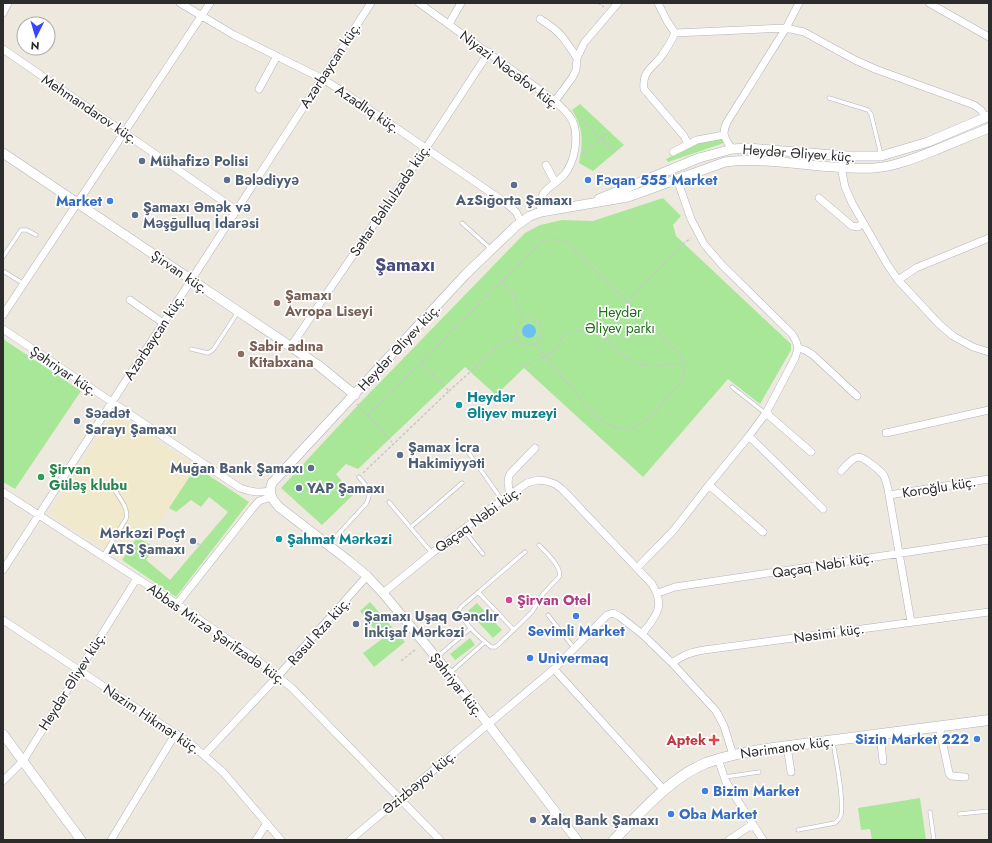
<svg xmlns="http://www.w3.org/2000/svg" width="992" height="843" viewBox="0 0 992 843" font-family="Jost,sans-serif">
	<rect width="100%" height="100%" fill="#eee9de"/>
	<path fill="#f0e9cc" d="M115,412L196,467L156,528L147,523L122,560L49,513Z"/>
	<path fill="#a8e798" d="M580,104L624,145L593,171L579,163C583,141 584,130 572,110Z
		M721,138L724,143L668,162L666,159L701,142Z
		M663,198L681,216L673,225L676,236L791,344V350L760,404L728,379L643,477L524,368L496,395L465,367L358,469L346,464L336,474L353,495L322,525L281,488L358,405L525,233L540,225L562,220L593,221Z
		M3,339L81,391L15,489L3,482Z
		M196,467L249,502L176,597L122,560L137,537L154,547L146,560L170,580L228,512L209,497L201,507L191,500L176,512L169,508Z
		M370,602L405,642L374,667L363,653L382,639L360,611Z
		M477,603L502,630L493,638L468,611Z
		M470,638L475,645L455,660L450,654Z
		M920,798L926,840H872L870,829L861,830L858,808Z"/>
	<path fill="#6cbef5" d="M522 331a7 7 0 1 1 14 0a7 7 0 1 1-14 0Z"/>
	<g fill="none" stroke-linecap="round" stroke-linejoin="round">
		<g stroke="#b2b2c0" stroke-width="4.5">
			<path id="service" d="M829,98L868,110L871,114L881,155
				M462,223L491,249
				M3,257L21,230H27L36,235
				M3,271L24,284
				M191,349L208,353L213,350L238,312
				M732,387L765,413
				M468,452L502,500
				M389,502L432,553
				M411,527L462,483
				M463,529L483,554
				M329,544L366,504C373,490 368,488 359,477
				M525,552L461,607L459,610C465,625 479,637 491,647H495L499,644L532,612L543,594L559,577C563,568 546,552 539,545
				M103,556L126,519C129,508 120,499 114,489
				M478,592L514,630
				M548,615L574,648
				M437,657L471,628
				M450,673L485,642
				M725,777L759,772
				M930,812L934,840
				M959,814L989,811
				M798,830L835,823C838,820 840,819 841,815C844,797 836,761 833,742"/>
		</g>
		<g stroke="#b2b2c0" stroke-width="8">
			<path id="minor" d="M180,3L234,35L321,78L342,91L506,203L516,212L521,222
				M419,3L555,101C561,107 569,113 573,122C579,137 575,162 564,175C551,189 538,188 541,212
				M658,3L667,21L675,33L786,28L804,32L855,60L875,69L974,105L981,110L986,118
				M929,3L989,37
				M3,13L8,3
				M540,19C561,32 564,38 577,58
				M449,24L461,3
				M675,33C671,42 666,50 660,58C651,69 642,72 644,89L684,136L688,144
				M3,49L236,210
				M259,89L277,56
				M555,101L572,78L576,70L577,58L584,43L618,3
				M732,149C725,138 721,135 727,122L786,28L799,3
				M673,152L697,140L724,135
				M546,165L555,182
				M841,167L845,187L852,203L887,264L898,280L939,324L953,336L973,347L989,352
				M819,198L852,226L858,227L863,223
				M898,280L916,268L989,238
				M130,300L163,323
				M3,315L210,3
				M3,329L240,488C251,492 258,493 270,491
				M291,346L426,148L489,52
				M798,348L805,350L813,355L857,396
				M766,413L811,452
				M886,433L989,410
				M749,436L823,509
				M841,471C845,467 852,458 858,457C864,457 881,471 884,476C887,482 888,489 889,495L911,622
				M709,485L763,532
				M3,492L177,604L252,656L292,688L440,840
				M510,495C509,487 506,481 510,474L535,448
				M889,495L989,479
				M637,568L673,531L709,485L749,436L766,413L795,358L798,348L796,341L792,334L722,265L704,244L691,219L677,179
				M3,570L371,3
				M383,593L432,553L502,500L527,483L538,480L546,481L555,484L562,489L652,584C666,607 656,616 642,634L672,663L716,711L724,726L733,755
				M658,593L675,587L989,540
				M177,604L252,509L259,501L271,497
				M3,620L191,744L223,772L281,840
				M672,663C683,655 691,652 704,650L989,612
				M554,669L664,790
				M939,726L949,773L951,776L965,777
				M880,734L883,761
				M787,746L791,772
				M204,755L278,676L367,576
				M718,759L726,782L763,840
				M3,781L23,761L137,578
				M111,840L176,733
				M256,840L267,823
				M350,840L554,669L607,615L613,613L619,616L642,634
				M729,840L753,824"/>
		</g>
		<g stroke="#b2b2c0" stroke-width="10">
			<path id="tertiary" d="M3,153L318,365L355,395
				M599,199L699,158L732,149L747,148L847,156H881L928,142L989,116
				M3,734L81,840
				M577,840L449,673L383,593L367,576L349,561L279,507C272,499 268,494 272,483L466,274L516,226L530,216L541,212L628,197L725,162C775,156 825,171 874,168C897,166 918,157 938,149C955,142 972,135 989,128"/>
		</g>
		<g stroke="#b2b2c0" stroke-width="11">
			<path id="secondary" d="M614,840C640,813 671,777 706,763C728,755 750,751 773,748L989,720"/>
		</g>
		<path stroke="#c8c8c8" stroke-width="1.5" stroke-dasharray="3 2" stroke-linecap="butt" d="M598,3L604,7
			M581,119L615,152
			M582,154L610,132
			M502,281L512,293L523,320
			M627,302L684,243L691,238
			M516 332a13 13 0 1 1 26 0a13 13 0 1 1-26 0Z
			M524,367C532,361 542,359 551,353C557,349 558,343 562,338C571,328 592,329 602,336C615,345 623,359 639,364C653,368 670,364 685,363
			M449,391L491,353L502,344L517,338
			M357,404L392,442
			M368,415L539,244C549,238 557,238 568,243L627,302L674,348C684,358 688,365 683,379L650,418L635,428L622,429L606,424L589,409L535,344
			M363,473L449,391L421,362
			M197,543L208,552
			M401,661L416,649"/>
		<use href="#service" stroke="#fff" stroke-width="3.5"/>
		<use href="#minor" stroke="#fff" stroke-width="7"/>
		<use href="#tertiary" stroke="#fff" stroke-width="9"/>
		<use href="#secondary" stroke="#fff" stroke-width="10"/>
	</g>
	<g fill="#5c6f8a" stroke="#fff" stroke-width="1.5">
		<circle cx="142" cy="161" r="4"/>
		<circle cx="227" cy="180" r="4"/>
		<circle cx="514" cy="185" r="4"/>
		<circle cx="135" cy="215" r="4"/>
		<circle cx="77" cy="421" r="4"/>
		<circle cx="400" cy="455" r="4"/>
		<circle cx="311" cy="468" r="4"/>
		<circle cx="299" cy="488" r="4"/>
		<circle cx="193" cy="541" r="4"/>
		<circle cx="356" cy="624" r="4"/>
		<circle cx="533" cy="820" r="4"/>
	</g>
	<g fill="#3f7fe0" stroke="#fff" stroke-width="1.5">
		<circle cx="588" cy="180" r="4"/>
		<circle cx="110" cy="201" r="4"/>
		<circle cx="576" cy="616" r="4"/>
		<circle cx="530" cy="658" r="4"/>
		<circle cx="977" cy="739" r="4"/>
		<circle cx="705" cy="791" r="4"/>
		<circle cx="671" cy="814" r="4"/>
	</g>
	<g fill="#8d6e63" stroke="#fff" stroke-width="1.5">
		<circle cx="277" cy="303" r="4"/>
		<circle cx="241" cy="354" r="4"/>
	</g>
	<g fill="#0f9aa8" stroke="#fff" stroke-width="1.5">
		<circle cx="459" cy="405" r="4"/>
		<circle cx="279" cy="539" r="4"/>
	</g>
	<circle fill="#2e9e5b" stroke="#fff" stroke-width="1.5" cx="41" cy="477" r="4"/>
	<circle fill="#d1479c" stroke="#fff" stroke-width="1.5" cx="509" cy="600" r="4"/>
	<path fill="#e0444e" stroke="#fff" stroke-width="1.5" d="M712 734h4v4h4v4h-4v4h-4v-4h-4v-4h4z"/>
	<g text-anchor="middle" stroke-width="3.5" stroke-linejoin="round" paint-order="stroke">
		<g font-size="14" fill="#2c2c2c" stroke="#fff">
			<text transform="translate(330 65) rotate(-57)" y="5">Azərbaycan küç.</text>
			<text transform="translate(510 70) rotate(37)" y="5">Niyazi Nəcəfov küç.</text>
			<text transform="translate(90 109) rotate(34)" y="5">Mehmandarov küç.</text>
			<text transform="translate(368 109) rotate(34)" y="5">Azadlıq küç.</text>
			<text transform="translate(799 153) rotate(4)" y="5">Heydər Əliyev küç.</text>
			<text transform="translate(390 200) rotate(-56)" y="5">Səttar Bəhlulzadə küç.</text>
			<text transform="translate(180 272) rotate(34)" y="5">Şirvan küç.</text>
			<text transform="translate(154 337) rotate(-57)" y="5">Azərbaycan küç.</text>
			<text transform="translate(399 347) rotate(-47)" y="5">Heydər Əliyev küç.</text>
			<text transform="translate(64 371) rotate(34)" y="5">Şəhriyar küç.</text>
			<text transform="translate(939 487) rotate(-9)" y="5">Koroğlu küç.</text>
			<text transform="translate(478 519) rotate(-36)" y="5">Qaçaq Nəbi küç.</text>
			<text transform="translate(823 565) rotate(-9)" y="5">Qaçaq Nəbi küç.</text>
			<text transform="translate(319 631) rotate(-48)" y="5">Rəsul Rza küç.</text>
			<text transform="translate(829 633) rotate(-8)" y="5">Nəsimi küç.</text>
			<text transform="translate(217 634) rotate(35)" y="5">Abbas Mirzə Şərifzadə küç.</text>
			<text transform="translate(72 681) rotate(-58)" y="5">Heydər Əliyev küç.</text>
			<text transform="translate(457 685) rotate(52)" y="5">Şəhriyar küç.</text>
			<text transform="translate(152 719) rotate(34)" y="5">Nazim Hikmət küç.</text>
			<text transform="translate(787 747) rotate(-8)" y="5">Nərimanov küç.</text>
			<text transform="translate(419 782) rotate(-40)" y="5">Əzizbəyov küç.</text>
		</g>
		<g font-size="14" font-weight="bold" fill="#4e5e75" stroke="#fff" text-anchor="start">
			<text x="150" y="166">Mühafizə Polisi</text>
			<text x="235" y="185">Bələdiyyə</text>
			<text x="514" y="205" text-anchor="middle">AzSığorta Şamaxı</text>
			<text x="143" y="212">Şamaxı Əmək və<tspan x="143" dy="16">Məşğulluq İdarəsi</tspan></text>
			<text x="85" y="418">Səadət<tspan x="85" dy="16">Sarayı Şamaxı</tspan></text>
			<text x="408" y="452">Şamax İcra<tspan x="408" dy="16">Hakimiyyəti</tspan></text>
			<text x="303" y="473" text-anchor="end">Muğan Bank Şamaxı</text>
			<text x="307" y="493">YAP Şamaxı</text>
			<text x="185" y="538" text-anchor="end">Mərkəzi Poçt<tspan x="185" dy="16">ATS Şamaxı</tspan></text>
			<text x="364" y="621">Şamaxı Uşaq Gənclır<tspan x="364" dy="16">İnkişaf Mərkəzi</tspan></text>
			<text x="541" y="825">Xalq Bank Şamaxı</text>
		</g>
		<g font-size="14" font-weight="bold" fill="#366cbe" stroke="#fff" text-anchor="start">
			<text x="596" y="185">Fəqan 555 Market</text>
			<text x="102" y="206" text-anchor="end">Market</text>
			<text x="576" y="636" text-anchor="middle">Sevimli Market</text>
			<text x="538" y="663">Univermaq</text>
			<text x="969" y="744" text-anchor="end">Sizin Market 222</text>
			<text x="713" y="796">Bizim Market</text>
			<text x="679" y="819">Oba Market</text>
		</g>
		<g font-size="14" font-weight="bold" fill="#785e54" stroke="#fff" text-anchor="start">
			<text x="285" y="300">Şamaxı<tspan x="285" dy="16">Avropa Liseyi</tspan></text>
			<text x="249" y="351">Sabir adına<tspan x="249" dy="16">Kitabxana</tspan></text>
		</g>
		<g font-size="14" fill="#1d6e17" stroke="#fff">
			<text x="620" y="317">Heydər<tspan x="620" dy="16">Əliyev parkı</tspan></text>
		</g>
		<g font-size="14" font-weight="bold" fill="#0d838f" stroke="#fff" text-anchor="start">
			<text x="467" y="402">Heydər<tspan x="467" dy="16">Əliyev muzeyi</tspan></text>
			<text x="287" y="544">Şahmat Mərkəzi</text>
		</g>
		<g font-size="14" font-weight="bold" fill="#27864d" stroke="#fff" text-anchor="start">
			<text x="49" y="474">Şirvan<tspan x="49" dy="16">Güləş klubu</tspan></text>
		</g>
		<g font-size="14" font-weight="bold" fill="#b23c85" stroke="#fff" text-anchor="start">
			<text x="517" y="605">Şirvan Otel</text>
		</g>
		<g font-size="14" font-weight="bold" fill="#be3a42" stroke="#fff" text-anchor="end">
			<text x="706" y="745">Aptek</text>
		</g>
		<g font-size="18" font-weight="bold" fill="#494c7f" stroke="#fff">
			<text x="405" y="271">Şamaxı</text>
		</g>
	</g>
	<rect width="992" height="843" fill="none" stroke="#2c2c2c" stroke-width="8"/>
	<g transform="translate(36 36) rotate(185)"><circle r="19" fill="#ffffff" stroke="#ababab"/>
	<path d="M0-3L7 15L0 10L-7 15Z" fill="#3a44ff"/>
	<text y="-6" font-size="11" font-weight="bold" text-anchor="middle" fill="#2c2c2c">N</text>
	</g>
</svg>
